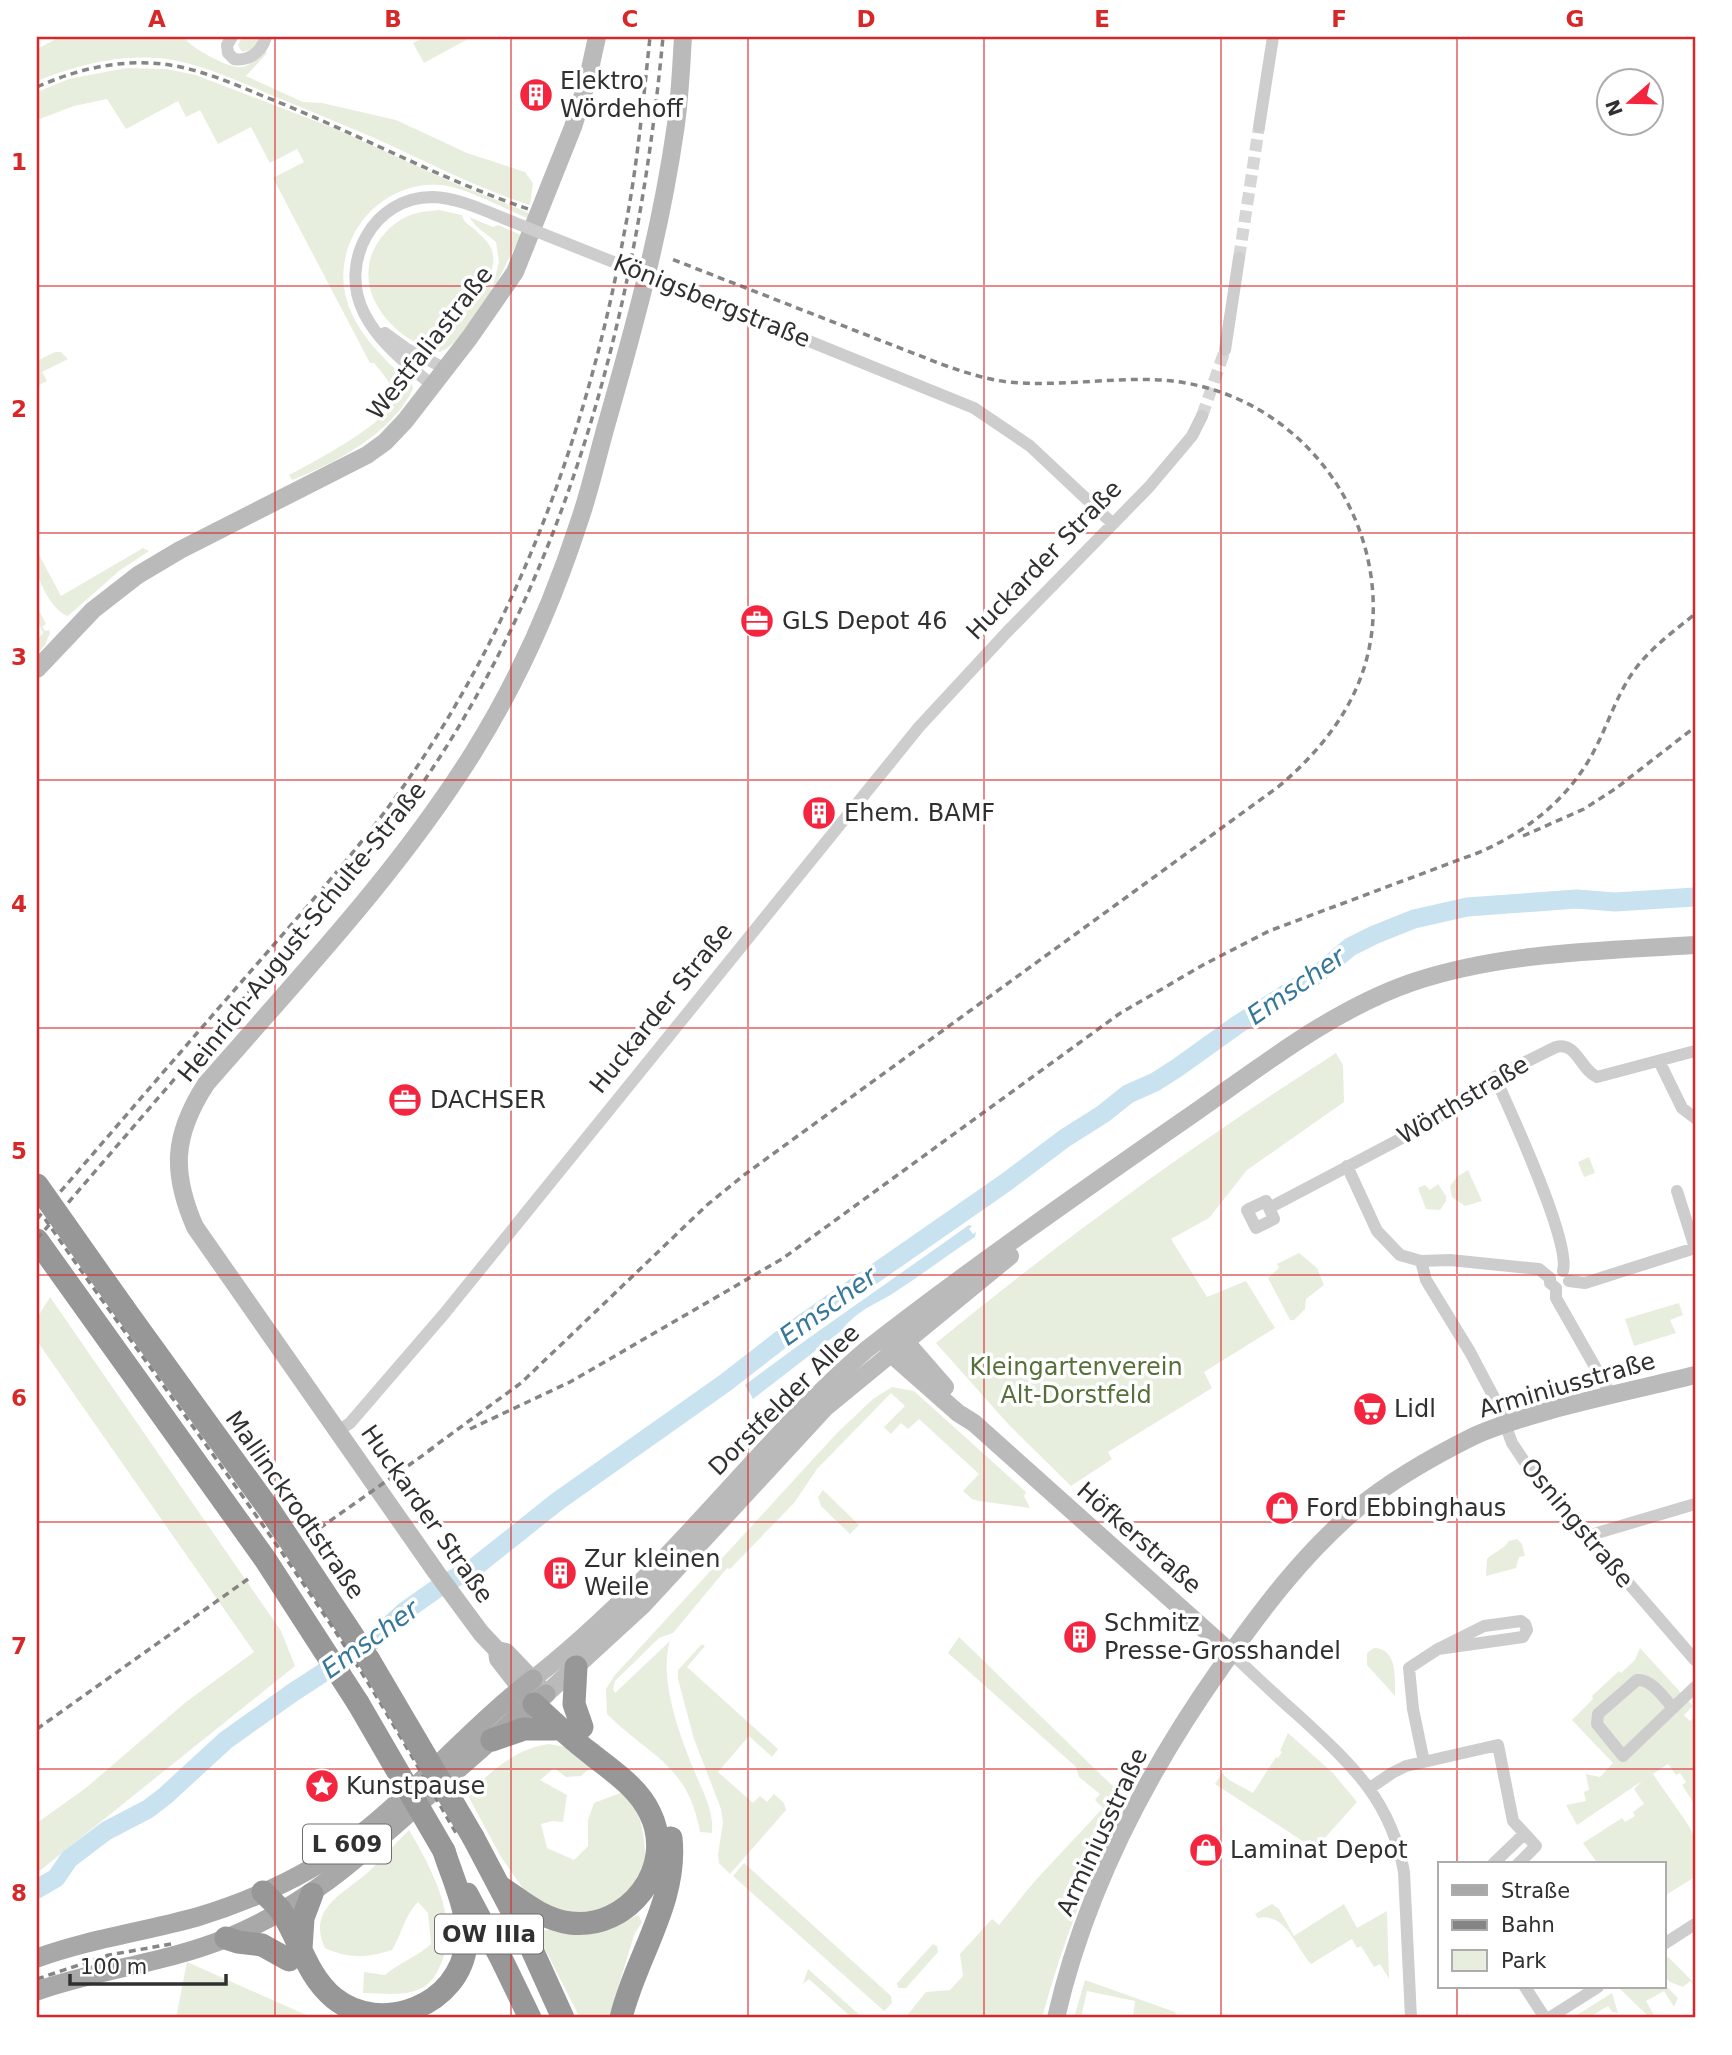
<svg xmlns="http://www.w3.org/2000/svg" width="1732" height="2055" viewBox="0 0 1732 2055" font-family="'DejaVu Sans',sans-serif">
	<rect width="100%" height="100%" fill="#fff"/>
	<path fill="#e7eedd" d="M60,37H183C192,48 228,69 242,67C251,66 258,57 265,51L267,53L246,76L303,102L322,103L396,120L467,153L525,172L533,183L530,205C477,188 429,163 379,140C347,126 314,113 281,99C244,84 206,65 166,59C122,53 77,65 37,81V49Z
		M242,37H262L252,49L242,52L238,45Z
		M425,37H464L466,40L424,63L413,43Z
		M126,68L166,69L196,75L336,129L456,184L527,212L529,215L528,218L525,217C503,208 464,187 441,185C376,179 326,247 349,307C362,340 387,361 412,385L413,389C393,432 335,464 292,480L289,475C310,464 395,420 394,396C393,384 381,372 374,363H370L273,178L304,162L297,149L270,163L251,127L218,144L200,110L186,117L178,101L126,129L107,99L74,106L37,120V92L69,79Z
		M439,210L462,215C464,222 467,224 473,228C496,248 497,254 488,284L492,291C480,307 459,345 440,352C393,341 348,289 378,242C387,228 401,217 417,213C424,211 432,211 439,210Z
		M469,217L493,227L498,225L521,235L495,286L493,285L499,262L496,242L476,226Z
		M55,352H61L68,359L42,372L47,381L39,385L37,361Z
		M143,548L149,551L119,571L68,616C54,612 42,588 38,575C35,568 37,559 37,551L61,596Z
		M37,607L46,624L42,627L45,631L49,630L50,633L45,645L37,654V640L43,633L37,619Z
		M1336,1053L1343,1065L1344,1102L1247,1170L1209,1218L1171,1239L1207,1297L1246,1281L1275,1328L1204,1372L1212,1388L1108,1452L1112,1459L1071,1486L1009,1425L936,1343C1064,1238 1197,1142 1336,1053Z
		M1589,1157L1595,1173L1584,1177L1578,1162Z
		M1468,1170L1482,1201L1465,1206L1452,1197L1450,1186L1458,1176Z
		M1438,1184L1446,1196V1201L1440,1210L1426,1209L1418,1188L1425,1185L1430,1190Z
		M1299,1253L1317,1268L1324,1285L1306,1299L1305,1309L1294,1320H1290L1268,1278L1279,1268L1277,1264Z
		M50,1297L281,1631L295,1666L37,1873V1823L87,1787L186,1702L254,1652L37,1341V1318Z
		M1679,1303L1683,1315L1670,1320L1676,1333L1634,1346L1625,1319Z
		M892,1387L914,1391L1026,1492L1024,1496L1030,1508L979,1501L972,1499L963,1491L979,1474L919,1419L908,1429L901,1423L891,1434L884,1427L905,1406L891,1393L817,1469L794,1503L730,1569L727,1568L673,1633L659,1638L615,1681L613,1689L615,1693L670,1641C658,1680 681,1739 696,1775C704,1794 714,1812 712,1833L700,1832C688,1764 649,1756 607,1714L606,1689L615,1675L837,1433L873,1399Z
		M823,1490L859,1525L850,1534L821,1506L818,1497Z
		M1517,1539L1522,1544L1525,1556L1519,1557L1516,1568L1486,1576L1487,1559C1494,1552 1504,1549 1509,1541Z
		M959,1637L1125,1798C1092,1870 1062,1942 1042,2018H905L926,1992L950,1990L963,1976L960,1954L992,1919L999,1925L1034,1882L1103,1808L1095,1800L1100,1794L1079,1777L1076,1767L948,1653Z
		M702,1644L705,1646L687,1667L778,1749L772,1757L749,1736L718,1772L753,1803L760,1796L767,1802L774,1794L784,1803L786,1810L730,1874L719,1863L718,1855L723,1822L721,1809L694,1739L678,1679V1670Z
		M1374,1648C1398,1648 1395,1680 1395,1696L1367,1665V1653Z
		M1640,1648L1693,1706L1684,1715L1690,1721L1695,1717V1805L1682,1785L1686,1782L1680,1773L1676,1775L1668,1764L1653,1774L1689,1826L1695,1839V1877L1664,1896V1864H1598L1583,1843L1622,1818L1625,1822L1635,1816L1633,1812L1644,1804L1634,1789L1642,1781L1577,1825L1566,1805L1586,1801L1584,1792L1589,1790L1586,1774L1600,1777L1613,1763L1572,1720L1593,1699L1592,1696L1619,1671L1621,1673L1635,1660Z
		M1288,1733L1333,1773L1357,1802L1315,1849L1215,1784L1222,1773L1229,1780L1253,1793L1276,1757L1278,1758L1282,1752L1280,1751Z
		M549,1744L566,1747L593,1765L581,1776L566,1777L554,1768L540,1780L567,1795L563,1822L552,1821L541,1824L547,1848L574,1860L588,1846V1820L594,1803L623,1792C644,1811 645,1842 646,1868L617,1905L606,1911L560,1916L524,1890L501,1857L467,1794C491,1772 516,1748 549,1744Z
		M409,1830C432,1869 462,1924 439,1968C436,1975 429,1985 422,1988C404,1997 382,1993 363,1993L364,1972L385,1975C400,1962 417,1957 431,1944L428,1913L418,1902C404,1916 402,1934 392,1950C366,1958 350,1959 325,1948C307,1910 341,1895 366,1874C381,1861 394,1844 409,1830Z
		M744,1863L891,1996L892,2003L884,2011L733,1876Z
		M1272,1904L1279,1909L1294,1936L1344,1904L1357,1928L1387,1911L1389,1979L1380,1964L1374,1967L1361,1946L1357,1948L1352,1939L1311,1964C1296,1948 1286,1912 1258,1918L1255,1914Z
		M638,1915L642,1922L634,1935L609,2018H580L539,1937V1930L606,1929Z
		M933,1944L937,1946L938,1952L906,1988H898L897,1983Z
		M1668,1957L1695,1984V1986L1690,1981L1683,1987L1670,1982L1664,1976V1960Z
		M187,1962L313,2018H176Z
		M808,1969L863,2018H852L809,1979L803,1984Z
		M1085,1980L1175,2012L1177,2018L1133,2017L1135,2001L1087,1991L1081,2018H1074Z
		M1664,1984L1678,1998L1674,2007L1664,1991L1646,2001L1655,2017L1660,2018H1650L1619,1988L1664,1987Z
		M1612,1993L1618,2013L1612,2012L1608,2006L1588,2018H1572Z"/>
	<path fill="#c8e2ef" d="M969,1225L972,1226L969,1229L973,1234L976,1232L975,1237C949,1254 924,1273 898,1290C876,1305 859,1308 841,1331L753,1399L745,1385C819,1329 895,1278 969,1225Z"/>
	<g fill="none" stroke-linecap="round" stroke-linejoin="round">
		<path stroke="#c8e2ef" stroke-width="19" d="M37,1889L56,1878L69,1859L106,1831L148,1809L165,1796L226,1740L292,1693L372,1641L405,1611L442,1585L475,1567L558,1501L725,1383L792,1331L1005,1183L1065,1138L1103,1114L1128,1094L1155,1082L1177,1068L1237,1025L1319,973L1350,947L1374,935L1414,919L1467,907L1577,899L1615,902L1695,897"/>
		<path stroke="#d6d6d6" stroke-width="12" stroke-dasharray="12 6" stroke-linecap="butt" d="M1239,258L1259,127
			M1202,416L1225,350"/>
		<path stroke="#cdcdcd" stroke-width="12" d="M232,37L227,45L228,53L234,59C249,62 262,51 266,37
			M1259,127L1273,37
			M666,283L974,408L1030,446L1113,524
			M385,333L407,349L446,369
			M1225,350L1239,258
			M433,386C407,364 379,343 364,313C338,262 374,197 432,197C461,198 487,212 513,222
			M1659,1061L1682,1108L1695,1118
			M1495,1077C1510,1111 1571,1241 1563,1271
			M1347,1166L1377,1231L1400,1255L1421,1261L1450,1260L1539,1269L1550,1278V1283L1556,1288
			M1266,1201L1274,1219L1256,1228L1247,1210Z
			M1269,1208L1419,1129L1464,1101L1495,1077L1556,1047C1576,1041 1581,1070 1597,1077L1695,1051
			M1421,1261L1426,1280L1470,1352L1498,1405L1512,1443L1528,1467L1695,1660
			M1569,1281L1585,1283L1695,1248L1677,1191
			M1556,1288V1298L1611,1395
			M338,1431L350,1423L444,1314L919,727L1007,632L1149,487L1192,436L1202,416
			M1587,1536L1695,1504
			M1231,1653C1253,1674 1275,1695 1298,1715C1350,1763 1391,1799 1404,1872L1411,2018
			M1673,1708C1664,1698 1652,1679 1637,1680L1598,1714L1597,1724L1623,1756L1695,1687
			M1424,1762L1413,1709L1409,1668L1438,1649L1484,1626L1521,1621L1525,1624L1527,1630L1523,1637L1438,1649
			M1370,1788L1392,1773L1406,1766L1498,1745L1513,1821L1536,1846L1518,1864
			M1493,1864L1524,1834
			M1664,1944L1695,1924
			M1525,1987L1545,2018
			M1549,2018L1598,1987"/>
		<path stroke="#bababa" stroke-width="18" d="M37,669L93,610L138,575L180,550L367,455L385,442L405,421L470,337L515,272L573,127L588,78L597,37
			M896,1338L905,1341L945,1387
			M888,1341L890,1353L958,1413L974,1423L1231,1653
			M497,1650L506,1652L546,1694L644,1604L826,1407L1010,1256
			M533,1679C583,1640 629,1595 673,1549C737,1482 796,1410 866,1350C970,1269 1079,1193 1187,1118C1258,1069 1331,1010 1413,982C1503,952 1601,951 1695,945
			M530,1700L498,1659L497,1650L481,1633L436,1572L195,1227C171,1172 173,1135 206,1084C299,977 398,873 473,753C518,681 553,602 579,522C591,488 598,453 608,419C635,324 661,229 675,131C680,100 681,68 683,37
			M1056,2018C1085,1891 1147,1772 1222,1666C1262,1609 1305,1552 1359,1507C1393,1479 1432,1457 1472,1437C1497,1425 1524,1418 1551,1410C1599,1397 1647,1387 1695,1375"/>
		<path stroke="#a8a8a8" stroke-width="19" d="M37,1958C89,1939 143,1932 197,1917C227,1908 258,1896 286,1882C383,1835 449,1744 533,1679
			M37,1991C99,1969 166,1963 227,1938C310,1904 364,1853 430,1794C460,1767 491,1741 521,1713L546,1694"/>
		<path stroke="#979797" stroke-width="23" d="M37,1240L265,1559L358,1703
			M123,1307L269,1509L369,1660
			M576,1667L574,1704L582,1727
			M492,1740L524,1729H561
			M473,1837L529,1943L563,2018
			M499,1886C522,1901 541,1919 570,1923C628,1930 677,1868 650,1813C638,1787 612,1771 590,1753C570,1738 552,1721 534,1704
			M263,1892C269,1898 276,1904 281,1911C300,1940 306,1975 334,1998C381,2036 460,2005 466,1944C470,1913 453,1880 444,1851
			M467,1894L501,1958L530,2018
			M226,1938L238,1942L262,1945L289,1960
			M301,1949L303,1918L312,1894
			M621,2018C635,1958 678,1902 671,1838"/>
		<path stroke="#858585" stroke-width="3.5" stroke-dasharray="7 5" stroke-linecap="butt" d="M37,87C73,71 111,61 151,63C190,65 227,81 263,96C353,131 437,178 528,209
			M1523,836L1584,809L1615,789L1695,727
			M37,1219C110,1134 183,1049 257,964C317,895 378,828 428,750C528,595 591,415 624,234C637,169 643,103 650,37
			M45,1219C136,1350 232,1477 321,1610C370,1682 413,1758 456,1833
			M37,1239L391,827C563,600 637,316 663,37
			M470,1429L570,1382L782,1259L1119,1014L1203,965L1269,931L1480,852C1530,830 1573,795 1597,745C1610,719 1618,692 1636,668C1652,647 1674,631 1695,614
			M428,1451L521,1383L707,1205L744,1175L1278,787C1341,734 1381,669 1372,584C1360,475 1273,388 1162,380C1111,377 1059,387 1008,382C985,379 963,372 941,364L669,258
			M310,1535L436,1446
			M37,1729L248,1579
			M37,1979L109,1955L171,1944"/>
		<path stroke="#cdcdcd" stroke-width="12" d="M513,222L666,283"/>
		<path stroke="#979797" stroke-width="23" d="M37,1185L123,1307
			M369,1660L473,1837
			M358,1703L444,1851"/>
	</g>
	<path fill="none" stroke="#d62828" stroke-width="2" stroke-opacity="0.55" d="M275,37V2018M511,37V2018M748,37V2018M984,37V2018M1221,37V2018M1457,37V1864M37,286H1695M37,533H1695M37,780H1695M37,1028H1695M37,1275H1695M37,1522H1695M37,1769H1695M1457,1987V2018"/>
	<defs>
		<g id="building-disc" transform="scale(1.75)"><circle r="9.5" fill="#f4253f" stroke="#fff"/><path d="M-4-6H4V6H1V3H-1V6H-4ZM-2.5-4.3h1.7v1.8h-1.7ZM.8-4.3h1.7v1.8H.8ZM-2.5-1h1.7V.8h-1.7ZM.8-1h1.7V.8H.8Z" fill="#fff"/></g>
		<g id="office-disc" transform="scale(1.75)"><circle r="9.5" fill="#f4253f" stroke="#fff"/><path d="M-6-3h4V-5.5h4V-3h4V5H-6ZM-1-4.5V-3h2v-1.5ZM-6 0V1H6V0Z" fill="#fff"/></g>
		<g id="supermarket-disc" transform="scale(1.75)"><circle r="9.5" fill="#f4253f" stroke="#fff"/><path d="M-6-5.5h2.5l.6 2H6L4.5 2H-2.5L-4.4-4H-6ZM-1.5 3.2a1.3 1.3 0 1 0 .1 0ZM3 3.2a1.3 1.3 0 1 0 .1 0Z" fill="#fff"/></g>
		<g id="shop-disc" transform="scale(1.75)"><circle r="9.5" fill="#f4253f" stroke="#fff"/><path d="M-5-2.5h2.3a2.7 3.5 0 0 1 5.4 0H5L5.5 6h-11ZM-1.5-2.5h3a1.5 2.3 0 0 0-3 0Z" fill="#fff"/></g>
		<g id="sight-disc" transform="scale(1.75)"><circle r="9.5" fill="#f4253f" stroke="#fff"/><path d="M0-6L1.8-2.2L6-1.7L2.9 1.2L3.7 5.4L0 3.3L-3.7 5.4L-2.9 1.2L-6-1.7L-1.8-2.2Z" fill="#fff"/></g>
	</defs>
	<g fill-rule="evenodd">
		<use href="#building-disc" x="536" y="95"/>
		<use href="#office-disc" x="757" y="621"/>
		<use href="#building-disc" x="819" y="813"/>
		<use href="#office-disc" x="405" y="1100"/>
		<use href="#supermarket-disc" x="1370" y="1409"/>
		<use href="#shop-disc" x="1282" y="1508"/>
		<use href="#building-disc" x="560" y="1573"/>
		<use href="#building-disc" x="1080" y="1637"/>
		<use href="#sight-disc" x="322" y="1786"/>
		<use href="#shop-disc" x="1206" y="1850"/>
	</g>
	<g text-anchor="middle" stroke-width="7" stroke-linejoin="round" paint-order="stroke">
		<g fill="#fff" stroke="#6e6e6e" stroke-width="2">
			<rect x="303" y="1824.5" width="88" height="39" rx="5"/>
			<rect x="435" y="1914.5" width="108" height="39" rx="5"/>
		</g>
		<g font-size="23" font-weight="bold" fill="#303030">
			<text x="347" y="1852">L 609</text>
			<text x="489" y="1942">OW IIIa</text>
		</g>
		<g font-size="24" fill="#303030" stroke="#fff" text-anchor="start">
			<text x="560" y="89">Elektro<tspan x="560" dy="28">Wördehoff</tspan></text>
			<text x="782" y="629">GLS Depot 46</text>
			<text x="844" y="821">Ehem. BAMF</text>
			<text x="430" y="1108">DACHSER</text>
			<text x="1394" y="1417">Lidl</text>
			<text x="1306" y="1516">Ford Ebbinghaus</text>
			<text x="584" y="1567">Zur kleinen<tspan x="584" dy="28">Weile</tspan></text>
			<text x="1104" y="1631">Schmitz<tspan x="1104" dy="28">Presse-Grosshandel</tspan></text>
			<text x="346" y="1794">Kunstpause</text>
			<text x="1230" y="1858">Laminat Depot</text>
		</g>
		<g font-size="24" fill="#303030" stroke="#fff">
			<text transform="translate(712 301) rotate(22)" y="8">Königsbergstraße</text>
			<text transform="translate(430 343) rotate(-52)" y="8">Westfaliastraße</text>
			<text transform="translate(1044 560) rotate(-46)" y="8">Huckarder Straße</text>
			<text transform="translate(302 932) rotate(-51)" y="8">Heinrich-August-Schulte-Straße</text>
			<text transform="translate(661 1008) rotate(-51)" y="8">Huckarder Straße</text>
			<text transform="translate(1463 1100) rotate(-31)" y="8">Wörthstraße</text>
			<text transform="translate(1567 1385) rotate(-16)" y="8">Arminiusstraße</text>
			<text transform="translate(784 1400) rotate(-45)" y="8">Dorstfelder Allee</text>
			<text transform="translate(295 1505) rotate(55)" y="8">Mallinckrodtstraße</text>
			<text transform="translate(427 1514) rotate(55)" y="8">Huckarder Straße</text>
			<text transform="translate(1577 1523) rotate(50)" y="8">Osningstraße</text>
			<text transform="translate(1139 1538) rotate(41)" y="8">Höfkerstraße</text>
			<text transform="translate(1102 1832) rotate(-65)" y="8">Arminiusstraße</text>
		</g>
		<g font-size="24" fill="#567039" stroke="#fff">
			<text x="1076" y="1375">Kleingartenverein<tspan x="1076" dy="28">Alt-Dorstfeld</tspan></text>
		</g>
		<g font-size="26" font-style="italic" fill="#36789a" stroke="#fff">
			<text transform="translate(1296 986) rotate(-35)" y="9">Emscher</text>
			<text transform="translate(828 1306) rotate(-36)" y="9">Emscher</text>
			<text transform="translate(370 1639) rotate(-36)" y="9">Emscher</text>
		</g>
	</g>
	<rect width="1732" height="2055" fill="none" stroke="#ffffff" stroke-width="77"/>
	<rect x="1438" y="1862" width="228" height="126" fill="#ffffff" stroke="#acacac" stroke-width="2"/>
	<rect x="1452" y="1885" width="35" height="10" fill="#a8a8a8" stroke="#acacac" stroke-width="2"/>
	<text x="1501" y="1898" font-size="21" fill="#303030">Straße</text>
	<rect x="1452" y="1920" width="35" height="10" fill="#858585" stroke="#acacac" stroke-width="2"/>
	<text x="1501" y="1932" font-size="21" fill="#303030">Bahn</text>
	<rect x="1452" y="1950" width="35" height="21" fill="#e7eedd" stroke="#acacac" stroke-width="2"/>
	<text x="1501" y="1968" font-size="21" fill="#303030">Park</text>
	<g transform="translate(1630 102) rotate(250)"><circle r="33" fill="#ffffff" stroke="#acacac" stroke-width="2"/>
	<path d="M0-5L12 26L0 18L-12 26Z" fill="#f4253f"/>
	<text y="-10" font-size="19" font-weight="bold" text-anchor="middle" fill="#303030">N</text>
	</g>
	<path d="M70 1974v10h156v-10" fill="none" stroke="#303030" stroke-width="3.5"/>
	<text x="80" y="1974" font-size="21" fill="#303030" stroke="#ffffff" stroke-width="5" paint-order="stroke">100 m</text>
	<rect x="38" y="38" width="1656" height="1978" fill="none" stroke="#d62828" stroke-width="2.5"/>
	<g font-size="23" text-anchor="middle" font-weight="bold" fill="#d62828">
		<text x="157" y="27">A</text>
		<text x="393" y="27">B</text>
		<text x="630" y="27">C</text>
		<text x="866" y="27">D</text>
		<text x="1102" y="27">E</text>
		<text x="1339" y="27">F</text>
		<text x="1575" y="27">G</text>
		<text x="19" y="170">1</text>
		<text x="19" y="417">2</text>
		<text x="19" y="665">3</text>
		<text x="19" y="912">4</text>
		<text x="19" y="1159">5</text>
		<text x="19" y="1406">6</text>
		<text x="19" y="1654">7</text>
		<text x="19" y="1901">8</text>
	</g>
</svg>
